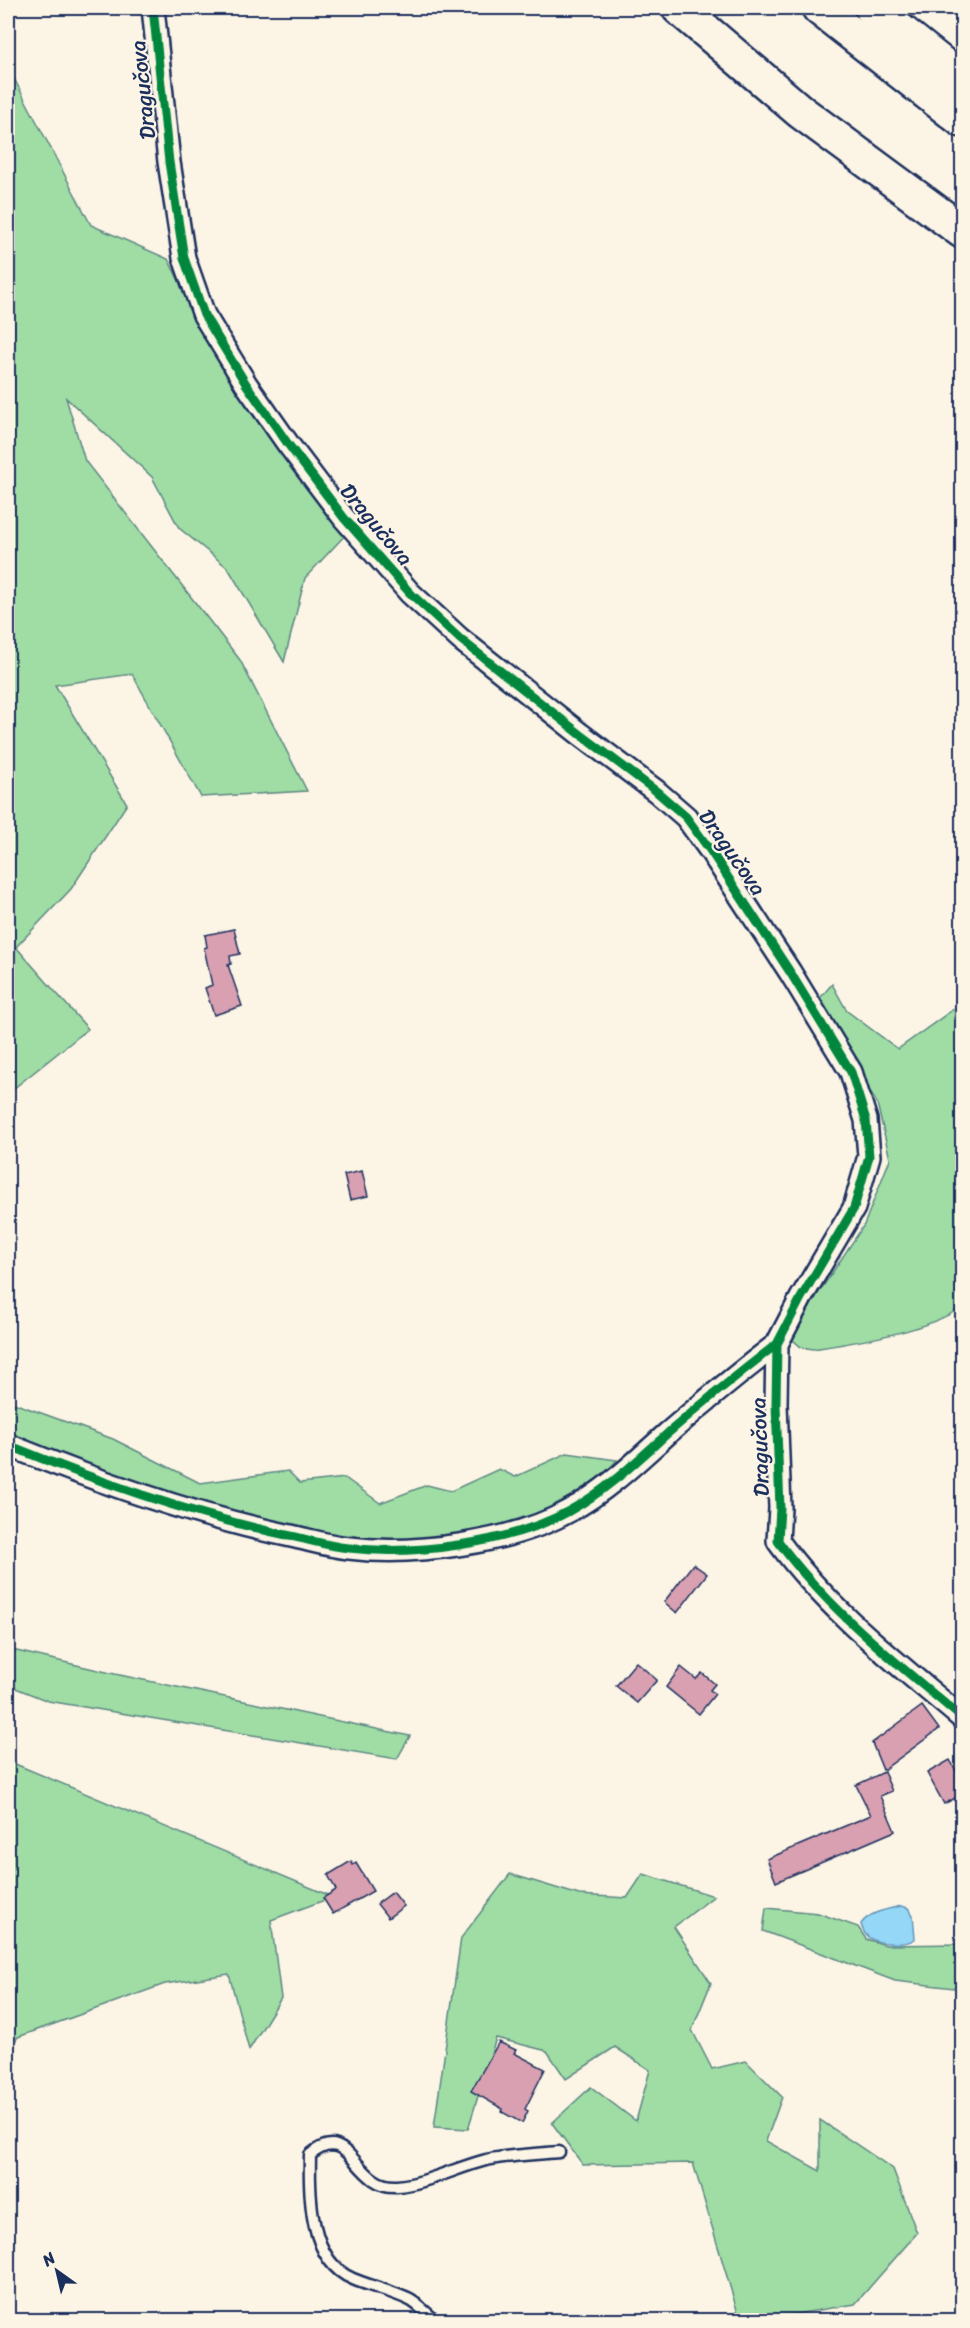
<svg xmlns="http://www.w3.org/2000/svg" width="970" height="2328" viewBox="0 0 970 2328" font-family="Sriracha,sans-serif">
	<rect width="100%" height="100%" fill="#fcf5e5"/>
	<filter id="ink" filterUnits="userSpaceOnUse"><feTurbulence type="fractalNoise" baseFrequency=".0167" numOctaves="2"/><feDisplacementMap in="SourceGraphic" scale="12" xChannelSelector="R" yChannelSelector="G"/><feConvolveMatrix kernelMatrix="1 2 1 2 8 2 1 2 1" color-interpolation-filters="sRGB"/></filter>
	<g filter="url(#ink)">
		<path fill="#9fdda5" stroke="#5d8682" stroke-width="1.5" d="M8,67L91,225L168,259L198,318L349,531L305,578L284,662L228,568L179,528L152,477L66,398L85,461L240,660L307,791L201,797L132,674L55,685L127,804L71,889L16,947L88,1029L8,1093Z
			M832,984L847,1011L898,1049L962,1003V1307C926,1332 857,1342 813,1349L801,1347L793,1340L792,1333L864,1225L890,1159L877,1103L815,1004Z
			M8,1401L113,1439L200,1483L288,1471L300,1483L345,1478L380,1503L427,1485L451,1491L499,1469L515,1477L567,1453L617,1460L585,1496L497,1529L417,1540L337,1539L127,1482L8,1436Z
			M8,1649L115,1674L410,1736L397,1759L48,1701L8,1685Z
			M8,1761L333,1897L271,1920L281,1998L249,2050L229,1974L165,1984L18,2037L8,2050Z
			M510,1874L579,1895L627,1898L643,1874L714,1896L674,1927L711,1983L692,2030L712,2069L746,2061L782,2097L766,2141L820,2171V2120L893,2169L917,2233L855,2304L784,2316L785,2320H740L693,2163L583,2165L552,2123L591,2087L636,2121L650,2070L615,2047L566,2079L547,2051L496,2038L468,2129L434,2127L461,1938Z
			M766,1908L818,1913L858,1927L866,1939L886,1945L962,1944V1989L895,1981L763,1931Z"/>
		<path fill="#94d7f6" stroke="#6494b9" stroke-width="1.5" d="M901,1906L908,1908L913,1915L915,1939C905,1946 878,1944 868,1937C864,1933 862,1928 861,1924C869,1912 888,1909 901,1906Z"/>
		<path fill="#d8a0b1" stroke="#1b2f5e" stroke-width="1.5" d="M234,929L240,954L230,956L231,964L228,965L242,1006L214,1015L205,988L212,985L204,948L207,947L205,935Z
			M362,1171L368,1196L350,1200L344,1175Z
			M693,1564L707,1574L677,1613L664,1602Z
			M636,1662L657,1680L637,1703L616,1686Z
			M681,1667L696,1679L702,1673L715,1684L710,1690L715,1694L699,1714L666,1687Z
			M922,1706L939,1729L883,1770L872,1743Z
			M950,1760L963,1783V1794L944,1804L927,1773Z
			M884,1772L892,1791L880,1796L895,1831L776,1882L767,1859L871,1815L856,1785Z
			M351,1861L353,1865L356,1863L373,1891L333,1914L323,1898L336,1890L328,1875Z
			M393,1892L404,1906L388,1918L377,1904Z
			M499,2042L516,2050L514,2053L545,2069L525,2109L528,2111L522,2123L502,2112L503,2109L471,2091Z"/>
		<g fill="none" stroke-linecap="round" stroke-linejoin="round">
			<g stroke="#1b2f5e" stroke-width="15">
				<path id="lane" d="M435,2320C427,2314 419,2305 410,2300C392,2291 372,2287 353,2279C309,2261 309,2195 310,2155C351,2120 354,2189 397,2186C425,2184 458,2167 486,2160C510,2155 535,2154 559,2152"/>
			</g>
			<g stroke="#1b2f5e" stroke-width="26">
				<path id="street" d="M153,8L169,162L184,258L204,315L246,384L288,444L344,518L410,593L460,639L580,734L656,791L686,817L710,850L790,972L851,1072L866,1120L869,1156L854,1208L801,1298L777,1344L776,1404L780,1508L778,1541C828,1610 897,1663 962,1718
					M8,1445C99,1482 194,1516 291,1536C310,1540 329,1546 349,1548C413,1556 512,1543 569,1511C606,1491 637,1461 668,1433C704,1402 739,1373 777,1344"/>
			</g>
			<g stroke="#1b2f5e" stroke-width="38">
				<path id="highway" d="M679,8L801,112L962,231
					M819,8L962,120
					M872,8L962,80"/>
			</g>
			<use href="#lane" stroke="#fcf5e5" stroke-width="10"/>
			<use href="#street" stroke="#fcf5e5" stroke-width="21"/>
			<use href="#highway" stroke="#fcf5e5" stroke-width="33"/>
			<g stroke="#fcf5e5" stroke-width="13">
				<path id="cycleway" d="M153,8L169,162L184,258L204,315L246,384L288,444L344,518L410,593L460,639L580,734L656,791L686,817L710,850L790,972L851,1072L866,1120L869,1156L854,1208L801,1298L777,1344L776,1404L780,1508L778,1541C828,1610 897,1663 962,1718
					M8,1445C99,1482 194,1516 291,1536C310,1540 329,1546 349,1548C413,1556 512,1543 569,1511C606,1491 637,1461 668,1433C704,1402 739,1373 777,1344"/>
			</g>
			<use href="#cycleway" stroke="#00873e" stroke-width="9"/>
		</g>
	</g>
	<g text-anchor="middle" stroke-width="4.5" stroke-linejoin="round" paint-order="stroke">
		<g font-size="22" fill="#1b2f5e" stroke="#fcf5e5">
			<text transform="translate(142 90) rotate(-96)" y="8">Dragučova</text>
			<text transform="translate(377 524) rotate(50)" y="8">Dragučova</text>
			<text transform="translate(733 852) rotate(55)" y="8">Dragučova</text>
			<text transform="translate(759 1447) rotate(-92)" y="8">Dragučova</text>
		</g>
	</g>
	<rect width="970" height="2328" fill="none" stroke="#fcf5e5" stroke-width="30"/>
	<rect x="15" y="15" width="940" height="2298" fill="none" stroke="#1b2f5e" stroke-width="2" filter="url(#ink)"/>
	<g transform="translate(57 2271) rotate(326)" stroke="#fcf5e5" stroke-width="4.5" paint-order="stroke">
	<path d="M0-4.5L10 22L0 15L-10 22Z" fill="#1b2f5e"/>
	<text y="-9" font-size="16" font-weight="bold" text-anchor="middle" fill="#1b2f5e">N</text>
	</g>
</svg>
